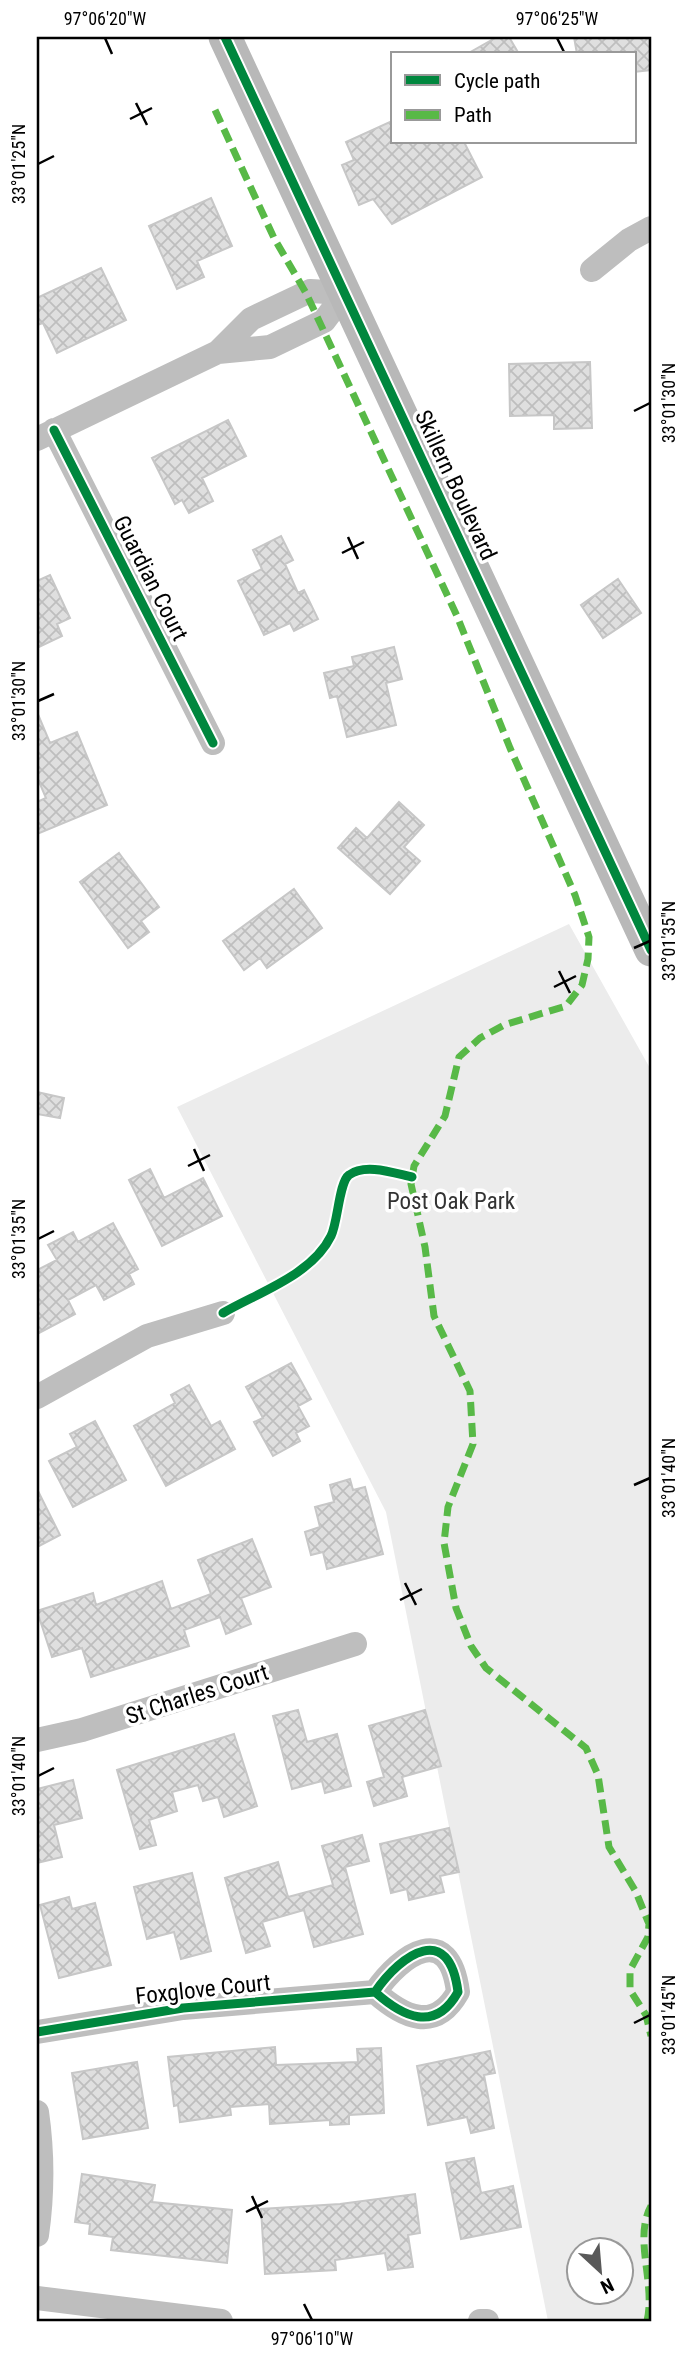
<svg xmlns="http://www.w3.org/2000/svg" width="688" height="2358" viewBox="0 0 688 2358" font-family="'Roboto Condensed',sans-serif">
	<defs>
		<pattern id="building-cross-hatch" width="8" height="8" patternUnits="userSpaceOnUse" patternTransform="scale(1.75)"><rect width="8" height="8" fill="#dfdfdf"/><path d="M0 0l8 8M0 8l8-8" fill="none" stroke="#bebebe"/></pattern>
	</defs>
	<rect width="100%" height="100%" fill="#fff"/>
	<path fill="#ececec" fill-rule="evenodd" d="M569,924L651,1070V2321H548L386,1512L177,1107ZM580,2250H622V2292H580Z"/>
	<path fill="url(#building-cross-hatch)" stroke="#c7c7c7" stroke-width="2" d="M497,37H509L519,54H467Z
		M574,37H651V70L634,72V54H577Z
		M392,121V142H464L482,177L392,224L373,199L359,205L342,165L354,160L346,142Z
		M211,198L232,246L197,261L204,277L177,289L149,226Z
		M101,268L126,320L57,353L43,323L37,325V298Z
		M590,362L592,428L554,429V415L510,416L509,364Z
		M228,420L246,456L202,478L213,501L189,513L182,500L175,504L152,458Z
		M281,536L293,560L285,564L298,593L304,590L318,619L294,631L290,623L264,635L238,581L262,569L253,550Z
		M50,575L70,618L57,624L62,636L37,648V581Z
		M618,579L641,613L603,638L581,605Z
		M394,647L402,679L386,683L396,725L347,737L337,696L330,698L324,673L354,666L352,657Z
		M37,712L50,743L77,732L107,805L37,834V802L46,798L37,777Z
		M399,802L424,825L404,847L420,861L390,894L338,848L356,828L367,838Z
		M119,853L159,907L141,921L149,932L128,948L80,882Z
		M294,889L322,928L267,968L260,958L244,970L223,941Z
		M37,1092L64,1098L60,1118L37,1114Z
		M150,1169L164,1198L203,1178L222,1216L162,1246L129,1180Z
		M113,1223L138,1269L129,1274L134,1284L104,1300L96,1285L68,1300L75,1314L37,1334V1270L57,1260L48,1245L73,1232L78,1242Z
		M291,1363L311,1399L298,1406L309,1426L296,1433L300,1441L273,1456L254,1422L263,1418L246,1387Z
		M189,1385L211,1426L220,1421L235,1449L166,1486L134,1426L175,1403L171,1395Z
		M95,1421L126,1480L73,1507L49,1461L77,1447L70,1434Z
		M350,1479L353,1490L365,1487L383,1554L327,1569L323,1552L311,1555L305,1532L320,1527L315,1507L334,1502L330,1485Z
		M37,1489L60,1535L37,1547Z
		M252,1539L271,1587L241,1598L251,1624L226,1634L220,1617L184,1630L189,1646L91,1677L82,1648L52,1657L37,1611L93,1593L96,1605L162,1581L171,1609L211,1594L198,1560Z
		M298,1710L307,1742L337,1734L351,1786L325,1793L322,1781L292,1789L273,1716Z
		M425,1710L441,1766L402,1777L407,1796L374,1806L367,1782L384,1777L369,1726Z
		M234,1734L257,1806L224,1817L218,1797L203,1801L198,1785L172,1792L177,1811L149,1820L156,1845L140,1849L117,1770Z
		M73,1780L82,1818L54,1825L62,1857L37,1863V1789Z
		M449,1828L459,1872L440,1876L444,1892L409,1900L407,1889L391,1893L380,1844Z
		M362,1835L369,1861L345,1867L363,1934L314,1947L304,1910L262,1922L270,1946L246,1953L225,1878L278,1862L288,1897L333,1885L322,1846Z
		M192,1873L211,1951L181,1959L174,1932L147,1939L134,1887Z
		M69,1897L72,1909L95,1903L111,1965L59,1978L40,1905Z
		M275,2047L276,2065L358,2062L357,2049L381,2048L384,2113L349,2115V2124L330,2125V2120L270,2124L269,2104L230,2107L231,2115L180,2122L178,2105L174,2106L168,2057Z
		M490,2051L495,2073L484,2075L494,2128L471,2133L467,2117L428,2125L417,2066Z
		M137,2062L148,2128L83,2139L72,2073Z
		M474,2158L481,2193L513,2186L521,2227L461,2239L446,2163Z
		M82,2174L155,2185L152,2202L232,2210L227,2263L111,2250L113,2237L89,2234L90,2224L75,2222Z
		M415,2194L420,2233L408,2235L413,2267L388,2270L385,2253L335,2260L336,2270L265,2274L261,2209L340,2204Z"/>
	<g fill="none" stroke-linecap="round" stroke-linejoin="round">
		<path stroke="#bebebe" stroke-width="24" d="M592,270L629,240L651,228
			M218,352L270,347L324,321L345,293
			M54,430L213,743
			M37,439L218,352L251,319L310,291L345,293
			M37,1397L147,1336L223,1313
			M37,1740L82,1730L355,1644
			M37,2032L183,2008L375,1992C403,2017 435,2033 458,1992C449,1922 402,1953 375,1992
			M37,2112C43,2154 43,2193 37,2235
			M37,2298L221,2321
			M480,2321H487"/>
		<path stroke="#b8b8b8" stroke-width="33" d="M225,37L651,950"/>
		<path stroke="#58b947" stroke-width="7" stroke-dasharray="14 7" stroke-linecap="butt" d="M215,110L274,238L306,293L457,616L510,748L575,895L589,937L588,959L582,985L566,1006L504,1025L480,1038L459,1057L445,1116L414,1166L411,1184L425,1247L434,1316L470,1391L473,1444L448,1507L444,1543L456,1608L471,1646L486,1668L586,1748L598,1775L609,1847L636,1892L649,1924L648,1937L630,1970V1990L646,2015L651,2036
			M647,2321C656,2283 633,2239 651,2206"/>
		<g stroke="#fff" stroke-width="13">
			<path id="cycleway" d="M225,37L651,950
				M54,430L213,743
				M223,1313C259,1292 312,1275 331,1236C338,1222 339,1182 349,1175C365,1163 394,1173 412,1177
				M37,2032L183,2008L375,1992C403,2017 435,2033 458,1992C449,1922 402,1953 375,1992"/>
		</g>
		<use href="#cycleway" stroke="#00873e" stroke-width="9"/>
	</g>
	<path fill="none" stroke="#000" stroke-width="2.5" d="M105,38L112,54M557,38L565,54M136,103L147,125M130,119L152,108M38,164L54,156M634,411L650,403M348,537L358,559M342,553L364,542M38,701L54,694M634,948L650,941M559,971L570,993M554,987L576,976M194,1149L204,1171M188,1166L210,1155M38,1239L54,1231M634,1485L650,1478M405,1583L416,1605M400,1600L422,1589M38,1776L54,1768M634,2023L650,2015M252,2196L262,2218M246,2212L268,2201M304,2304L312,2320"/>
	<g text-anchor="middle" stroke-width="7" stroke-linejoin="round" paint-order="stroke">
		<g font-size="23" fill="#000" stroke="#fff">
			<text transform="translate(456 485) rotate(65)" y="8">Skillern Boulevard</text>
			<text transform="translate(151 578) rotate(63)" y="8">Guardian Court</text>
			<text transform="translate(197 1694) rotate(-18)" y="8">St Charles Court</text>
			<text transform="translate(203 1989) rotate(-6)" y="8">Foxglove Court</text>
		</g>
		<g font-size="23" fill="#333" stroke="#fff">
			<text x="451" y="1209">Post Oak Park</text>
		</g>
	</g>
	<rect width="688" height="2358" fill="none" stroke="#ffffff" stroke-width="77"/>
	<rect x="391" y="52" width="245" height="91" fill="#ffffff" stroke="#999999" stroke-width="2"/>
	<rect x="405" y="75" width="35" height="10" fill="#00873e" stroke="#999999" stroke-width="2"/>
	<text x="454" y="88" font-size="21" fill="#000000">Cycle path</text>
	<rect x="405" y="110" width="35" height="10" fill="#58b947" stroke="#999999" stroke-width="2"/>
	<text x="454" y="122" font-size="21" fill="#000000">Path</text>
	<g transform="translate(600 2271) rotate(154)"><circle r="33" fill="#ffffff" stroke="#999999" stroke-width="2"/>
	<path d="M0-5L12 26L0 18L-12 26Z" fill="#595959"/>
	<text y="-10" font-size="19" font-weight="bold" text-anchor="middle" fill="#000000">N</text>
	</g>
	<rect x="38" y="38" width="612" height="2282" fill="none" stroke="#000" stroke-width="2.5"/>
	<g font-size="18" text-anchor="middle" fill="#000">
		<text x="105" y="25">97°06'20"W</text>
		<text x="557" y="25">97°06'25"W</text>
		<text transform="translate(19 164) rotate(-90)" y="6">33°01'25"N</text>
		<text transform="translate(669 403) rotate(-90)" y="6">33°01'30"N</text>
		<text transform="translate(19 701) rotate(-90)" y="6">33°01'30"N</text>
		<text transform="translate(669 941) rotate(-90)" y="6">33°01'35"N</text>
		<text transform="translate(19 1239) rotate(-90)" y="6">33°01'35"N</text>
		<text transform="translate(669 1478) rotate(-90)" y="6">33°01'40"N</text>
		<text transform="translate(19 1776) rotate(-90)" y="6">33°01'40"N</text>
		<text transform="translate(669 2015) rotate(-90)" y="6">33°01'45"N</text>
		<text x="312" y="2345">97°06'10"W</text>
	</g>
</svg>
